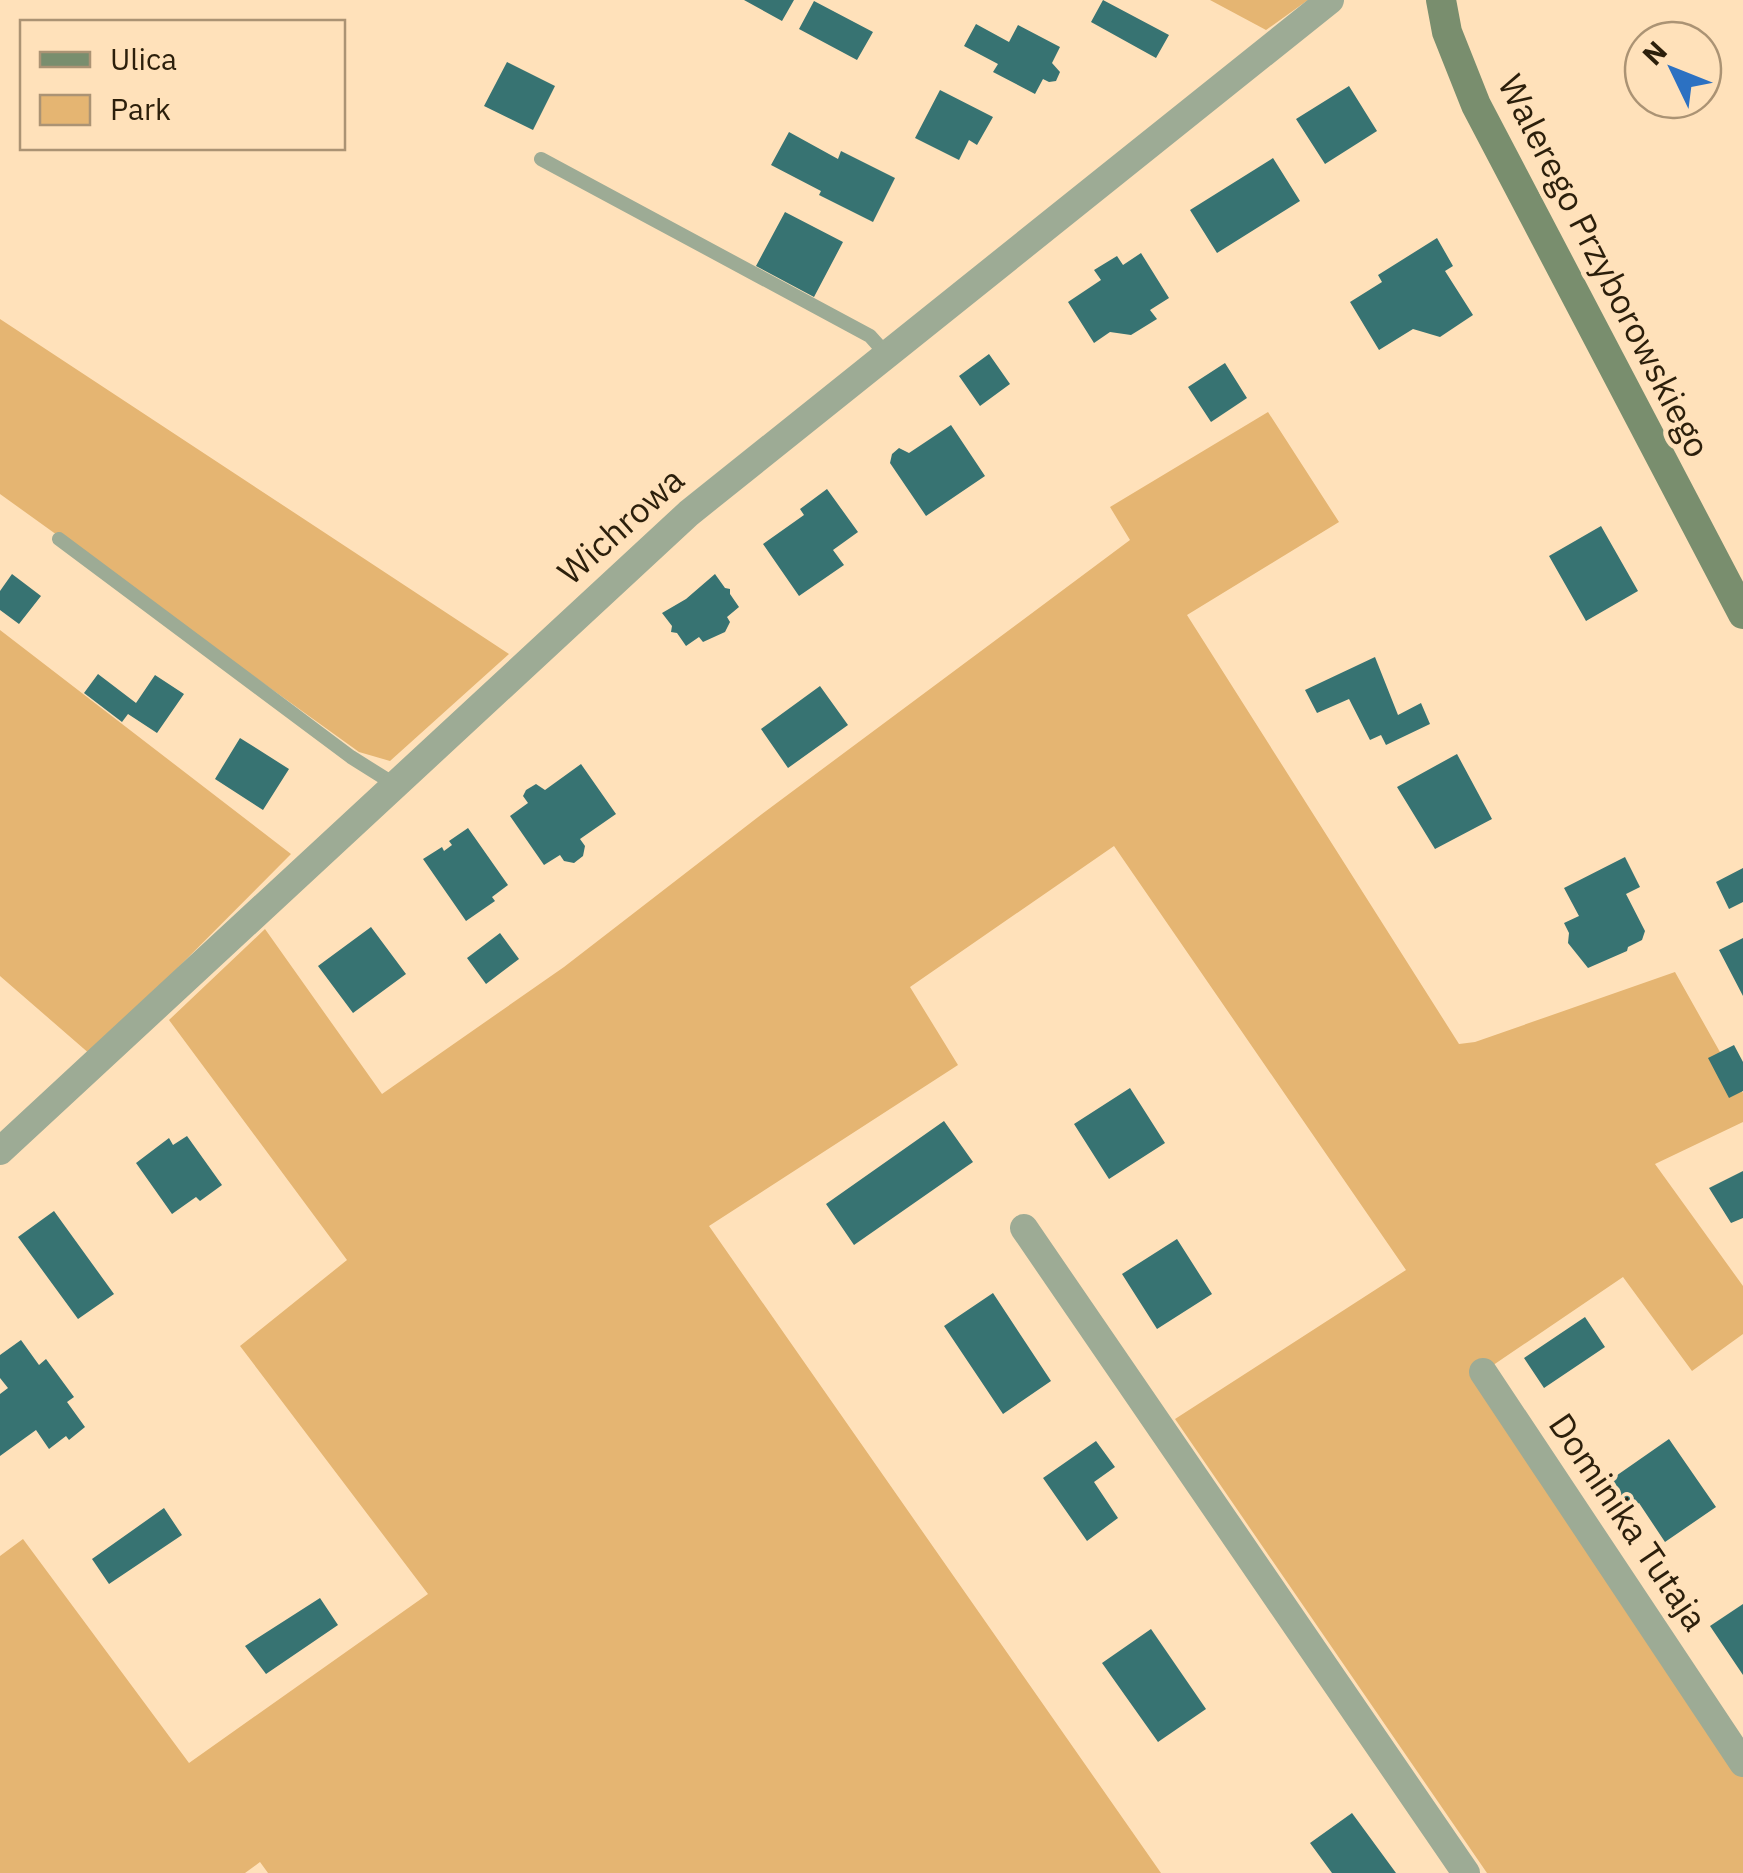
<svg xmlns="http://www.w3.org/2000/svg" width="1743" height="1873" viewBox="0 0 1743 1873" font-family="'IBM Plex Sans',sans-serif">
	<rect width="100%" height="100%" fill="#ffe1ba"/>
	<path fill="#e5b572" d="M1210,0H1308L1266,30Z
		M0,319L509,654L390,761L359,752L0,494Z
		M1268,412L1339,522L1187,615L1459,1044L1475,1042L1675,972L1743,1093V1122L1655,1164L1743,1286V1334L1692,1371L1623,1277L1483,1372L1743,1763V1873H1487L1175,1419L1406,1270L1114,846L910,987L958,1065L709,1226L1161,1873H268L260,1862L245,1873H0V1556L23,1539L189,1763L428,1594L240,1346L347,1260L169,1020L265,929L382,1094L564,967L762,814L1130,540L1110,507Z
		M0,630L291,854L91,1055L0,976Z"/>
	<path fill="#377372" d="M744,0H794L782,21Z
		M1103,0L1169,35L1156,58L1091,22Z
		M814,1L873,32L857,60L799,29Z
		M976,24L1009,42L1018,25L1060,47L1052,63L1060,72L1056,81L1049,82L1043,79L1035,94L993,72L998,64L964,46Z
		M507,62L555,86L533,130L484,106Z
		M1349,86L1377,131L1325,164L1296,119Z
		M940,90L993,117L977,145L969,140L959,160L915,138Z
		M789,132L838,159L841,151L895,178L873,222L819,195L821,191L771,165Z
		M1273,158L1300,201L1217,253L1190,210Z
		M785,212L843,242L814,297L756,266Z
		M1437,238L1453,266L1445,271L1473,315L1440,337L1413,329L1379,350L1350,302L1382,282L1378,275Z
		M1141,253L1169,298L1150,310L1157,319L1131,335L1110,332L1094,343L1068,302L1101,280L1094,270L1117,256L1123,265Z
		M989,354L1010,384L980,406L959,376Z
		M1225,363L1247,398L1211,422L1188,387Z
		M951,425L985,476L926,516L890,463L892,454L899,448L909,453Z
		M827,489L858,532L833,550L844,565L799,596L763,544L804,515L800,509Z
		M1601,526L1638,591L1586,621L1549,556Z
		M12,574L41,596L19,624L0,610V591Z
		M715,574L725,588L730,589V594L739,607L727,617L730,622L725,632L703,642L699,637L686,646L677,633L671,632L672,626L662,613L686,599Z
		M1375,657L1398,715L1421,703L1430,724L1386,745L1381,735L1370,740L1349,699L1317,713L1305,690Z
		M98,674L136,703L155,675L184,694L157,733L128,714L122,722L84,693Z
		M820,686L848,725L788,768L761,729Z
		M240,738L289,769L263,810L215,779Z
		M1457,754L1492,819L1435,849L1397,787Z
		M581,764L616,814L580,839L585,846L583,856L574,863L564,861L560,855L544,865L510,816L528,803L523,796L526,790L536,784L545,790Z
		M468,828L508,885L492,897L495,901L466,921L423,859L442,847L444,851L452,845L449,841Z
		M1625,857L1640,887L1626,894L1645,931L1642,940L1628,947L1627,951L1588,968L1568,943L1569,933L1564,923L1579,916L1564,888Z
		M1743,868V902L1729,909L1716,882Z
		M371,927L406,974L353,1013L318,966Z
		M500,933L519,959L486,984L467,958Z
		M1743,938V996L1719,950Z
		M1734,1045L1743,1062V1091L1729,1098L1708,1058Z
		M1130,1088L1165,1143L1109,1179L1074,1124Z
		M944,1121L973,1162L854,1245L826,1204Z
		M187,1136L222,1185L200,1201L196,1197L172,1214L136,1163L169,1138L173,1145Z
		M1743,1171V1218L1731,1223L1709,1188Z
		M54,1211L114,1294L78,1319L18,1237Z
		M1177,1239L1212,1294L1157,1329L1122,1274Z
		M993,1293L1051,1381L1003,1414L944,1326Z
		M1585,1317L1605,1347L1544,1388L1524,1358Z
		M21,1340L39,1365L46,1359L74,1397L67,1402L85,1427L69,1440L66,1436L49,1449L36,1430L0,1456V1394L8,1388L0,1378V1355Z
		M1669,1439L1716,1507L1665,1542L1639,1503L1623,1514L1603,1485Z
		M1096,1441L1115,1467L1094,1482L1118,1518L1087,1541L1043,1478Z
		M164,1508L182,1535L109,1584L92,1559Z
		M320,1598L338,1625L266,1674L245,1646Z
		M1743,1604V1675L1710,1626Z
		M1151,1629L1206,1709L1158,1742L1102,1663Z
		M1352,1813L1396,1873H1332L1310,1843Z"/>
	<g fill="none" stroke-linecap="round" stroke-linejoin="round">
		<path stroke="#9dab95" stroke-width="14" d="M541,159L870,336L887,355
			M59,539L351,757L394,784"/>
		<path stroke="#9dab95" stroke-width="28" d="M0,1151L689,513L1330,0
			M1024,1228L1466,1873
			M1483,1372L1743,1763"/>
		<path stroke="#798e6e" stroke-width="30" d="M1441,0L1447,32L1476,105L1743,614"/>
	</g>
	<g text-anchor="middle" stroke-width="10" stroke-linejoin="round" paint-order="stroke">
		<g font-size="35" fill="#2c1f0b" stroke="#ffe1ba">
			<text transform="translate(1604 266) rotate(63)" y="12">Walerego Przyborowskiego</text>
			<text transform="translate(621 526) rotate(-42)" y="12">Wichrowa</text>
			<text transform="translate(1628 1522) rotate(56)" y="12">Dominika Tutaja</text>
		</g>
	</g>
	<rect x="20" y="20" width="325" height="130" fill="#ffe1ba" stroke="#ab9374" stroke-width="2.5"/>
	<rect x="40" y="52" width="50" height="15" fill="#798e6e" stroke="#ab9374" stroke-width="2.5"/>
	<text x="110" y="70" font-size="30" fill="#2c1f0b">Ulica</text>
	<rect x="40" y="95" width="50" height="30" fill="#e5b572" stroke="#ab9374" stroke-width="2.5"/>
	<text x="110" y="120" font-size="30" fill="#2c1f0b">Park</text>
	<g transform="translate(1673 70) rotate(313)"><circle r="48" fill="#ffe1ba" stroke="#ab9374" stroke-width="2.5"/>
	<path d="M0-8L18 38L0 25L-18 38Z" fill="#2c71c2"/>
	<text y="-15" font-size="28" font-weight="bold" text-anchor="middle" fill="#2c1f0b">N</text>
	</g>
</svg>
